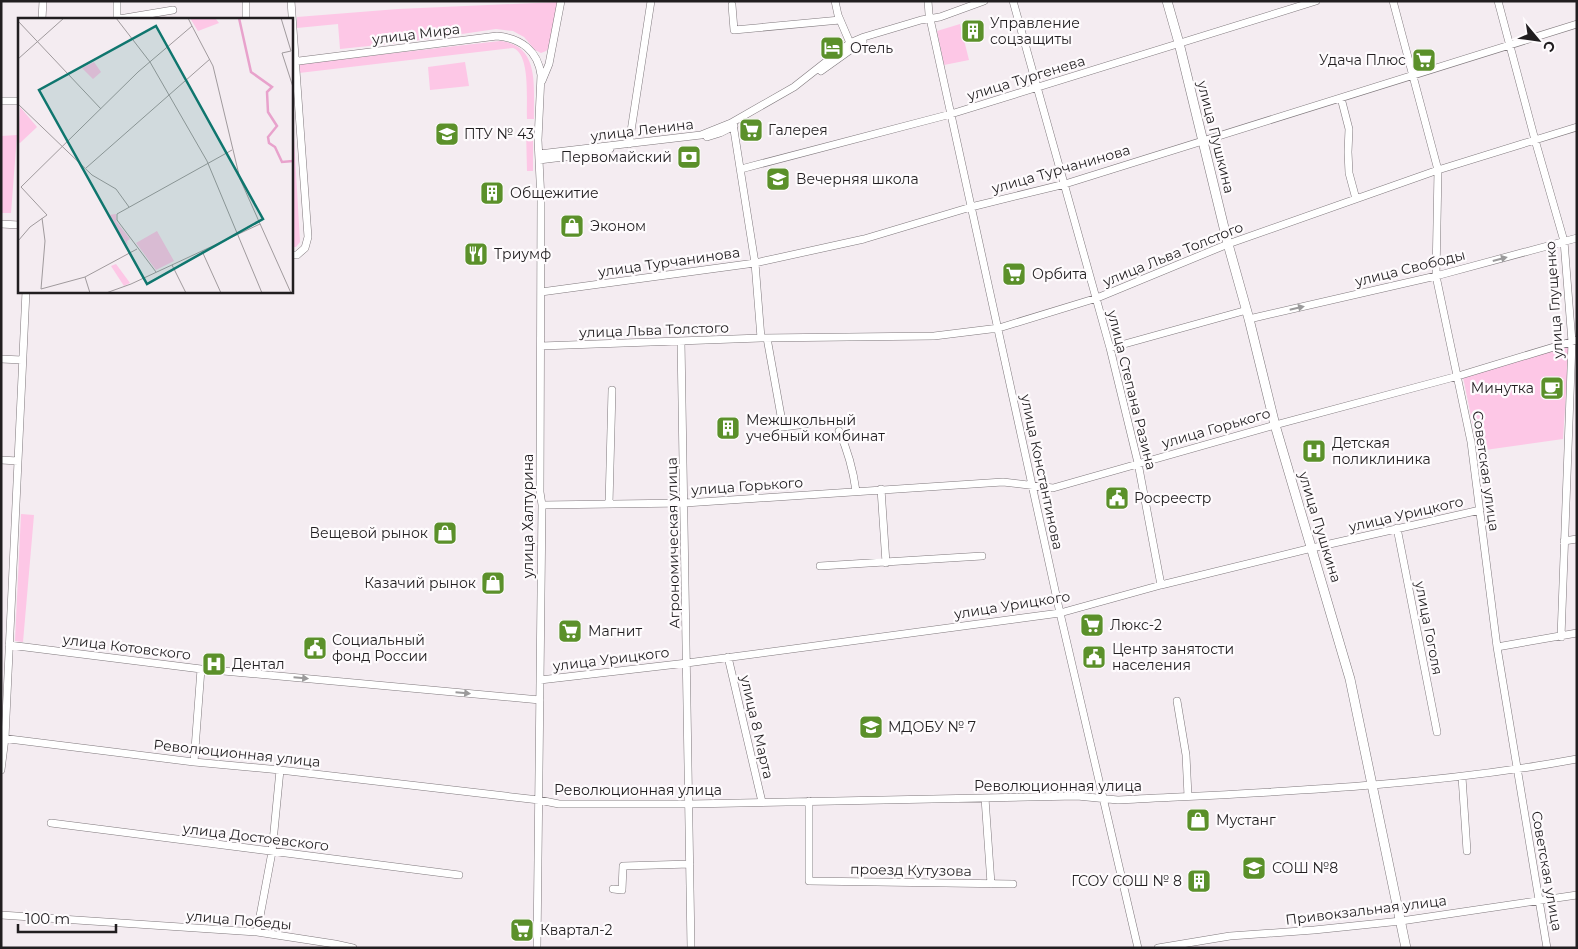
<svg xmlns="http://www.w3.org/2000/svg" width="1578" height="949" viewBox="0 0 1578 949" font-family="Montserrat,sans-serif">
	<rect width="100%" height="100%" fill="#f4ecf1"/>
	<path fill="#fdc7e6" d="M558,2L550,47L546,51L541,53L535,50L524,37L513,31L496,29L407,42L340,49L338,24L297,28V17L398,9Z
		M960,24L969,60L944,65L937,31Z
		M500,41C541,45 533,88 534,119H527C526,102 531,54 513,48L299,73L298,64Z
		M465,62L469,86L430,90L428,67Z
		M291,86L300,242L296,247H291Z
		M526,129H533V171H527Z
		M17,135L11,213H1V136Z
		M1569,345L1563,439L1478,451L1463,377Z
		M21,514L34,515L23,642L15,641Z"/>
	<g fill="none" stroke-linecap="round" stroke-linejoin="round">
		<g stroke="#7f787c" stroke-width="8">
			<path id="minor" d="M117,1V19
				M246,1V19
				M291,1L308,237L305,248L297,255H291
				M835,1L838,15L850,43
				M928,1L929,14L1060,613L1138,948
				M1013,1L1110,348L1138,463L1161,585
				M1393,1L1438,170L1436,276L1471,442L1497,647L1547,948
				M1498,1L1535,140L1564,241L1572,342L1561,637
				M732,5L734,30L840,20
				M42,19L43,1
				M119,19L173,10
				M291,62L497,36C521,38 538,51 541,75L538,140L541,200L540,492L542,505L537,948
				M821,71L863,41
				M542,81L549,64L561,1
				M1341,98L1349,129L1348,152L1349,173L1356,199
				M1,101H19
				M731,124L734,130L755,263L761,338
				M707,137L720,133L734,126
				M629,144L651,1
				M539,154L701,135L731,123L794,87L850,43L864,37L921,20L940,17L984,1
				M539,160L596,153L610,149
				M741,169L951,114L1316,1
				M1,224L19,225
				M541,292L755,263L864,239L971,207L1065,184L1577,24
				M1249,319L1436,276L1577,238
				M767,338L783,427L806,424
				M681,341L691,948
				M541,346L761,338L934,336L999,328L1097,298L1228,244L1438,170L1577,127
				M1110,348L1247,310
				M1,359L22,360
				M839,431C848,451 853,469 856,491
				M1,460L18,461
				M881,489L886,563
				M609,504L612,390
				M542,505L685,503L1003,482L1053,488L1275,425L1458,376L1577,340
				M1397,528L1437,732
				M1564,541L1577,539
				M820,566L982,556
				M9,645L201,669L540,700
				M1497,647L1577,633
				M728,657L762,802
				M540,680L687,663L1060,613L1161,585L1312,548L1480,510
				M1177,701L1186,755L1188,796
				M1,738L194,762L280,770L539,800L559,804H690L1077,796L1118,800C1271,792 1426,787 1577,759
				M194,762L201,669
				M1,770L5,738L26,291
				M1462,777L1467,851
				M985,798L991,884
				M809,801V881L1013,884
				M51,823L459,875
				M613,889L622,890L623,866L690,864
				M1,915L257,932L335,944L353,948
				M257,932L272,852L280,770
				M1158,948L1230,936L1314,930L1401,921L1577,895"/>
		</g>
		<g stroke="#7f787c" stroke-width="10">
			<path id="major" d="M1167,1L1179,43L1228,244L1249,319L1275,425L1350,679L1406,948"/>
		</g>
		<use href="#minor" stroke="#fff" stroke-width="7"/>
		<use href="#major" stroke="#fff" stroke-width="9"/>
	</g>
	<defs><path id="oneway-solid" d="M-6-.8H1V-3.2L6.5 0L1 3.2V.8H-6Z" transform="scale(1.25)"/></defs>
	<g fill="#9b9a9b">
		<use href="#oneway-solid" transform="translate(1500 259) rotate(-15)"/>
		<use href="#oneway-solid" transform="translate(1297 308) rotate(-13)"/>
		<use href="#oneway-solid" transform="translate(301 678) rotate(5)"/>
		<use href="#oneway-solid" transform="translate(463 693) rotate(5)"/>
	</g>
	<defs>
		<g id="building-square" transform="scale(1.25)"><rect x="-9" y="-9" width="18" height="18" rx="4" fill="#5b902a" stroke="#fefbfd"/><path d="M-4-6H4V6H1V3H-1V6H-4ZM-2.5-4.3h1.7v1.8h-1.7ZM.8-4.3h1.7v1.8H.8ZM-2.5-1h1.7V.8h-1.7ZM.8-1h1.7V.8H.8Z" fill="#fff"/></g>
		<g id="hotel-square" transform="scale(1.25)"><rect x="-9" y="-9" width="18" height="18" rx="4" fill="#5b902a" stroke="#fefbfd"/><path d="M-6-4.5h1.5V1H6V5H4.5V3h-9V5H-6ZM-4 0a1.8 1.8 0 1 1 3.6 0ZM.5 0V-2.5h3Q6-2.5 6 0Z" fill="#fff"/></g>
		<g id="supermarket-square" transform="scale(1.25)"><rect x="-9" y="-9" width="18" height="18" rx="4" fill="#5b902a" stroke="#fefbfd"/><path d="M-6-5.5h2.5l.6 2H6L4.5 2H-2.5L-4.4-4H-6ZM-1.5 3.2a1.3 1.3 0 1 0 .1 0ZM3 3.2a1.3 1.3 0 1 0 .1 0Z" fill="#fff"/></g>
		<g id="university-square" transform="scale(1.25)"><rect x="-9" y="-9" width="18" height="18" rx="4" fill="#5b902a" stroke="#fefbfd"/><path d="M0-5L7-2L0 1L-7-2ZM-4 1L0 2.5L4 1V4Q0 6-4 4Z" fill="#fff"/></g>
		<g id="bank-square" transform="scale(1.25)"><rect x="-9" y="-9" width="18" height="18" rx="4" fill="#5b902a" stroke="#fefbfd"/><path d="M-6-4H6V4H-6ZM0-2.3a2.3 2.3 0 1 0 0 4.6a2.3 2.3 0 1 0 0-4.6Z" fill="#fff"/></g>
		<g id="school-square" transform="scale(1.25)"><rect x="-9" y="-9" width="18" height="18" rx="4" fill="#5b902a" stroke="#fefbfd"/><path d="M0-5L7-2L0 1L-7-2ZM-4 1L0 2.5L4 1V4Q0 6-4 4Z" fill="#fff"/></g>
		<g id="shop-square" transform="scale(1.25)"><rect x="-9" y="-9" width="18" height="18" rx="4" fill="#5b902a" stroke="#fefbfd"/><path d="M-5-2.5h2.3a2.7 3.5 0 0 1 5.4 0H5L5.5 6h-11ZM-1.5-2.5h3a1.5 2.3 0 0 0-3 0Z" fill="#fff"/></g>
		<g id="restaurant-square" transform="scale(1.25)"><rect x="-9" y="-9" width="18" height="18" rx="4" fill="#5b902a" stroke="#fefbfd"/><path d="M-5-6h1v4h1v-4h1v4h1v-4h1v5L-1.5 .5V6h-2V.5L-5-1ZM5-6V6H3V1.5H1.5Q1.5-4 5-6Z" fill="#fff"/></g>
		<g id="cafe-square" transform="scale(1.25)"><rect x="-9" y="-9" width="18" height="18" rx="4" fill="#5b902a" stroke="#fefbfd"/><path d="M-5.5-4.5H6V0H3Q3 3.5 0 3.5H-2.5Q-5.5 3.5-5.5 0ZM3-3.2v2h1.7v-2ZM-6 4.5H4V6H-6Z" fill="#fff"/></g>
		<g id="hospital-square" transform="scale(1.25)"><rect x="-9" y="-9" width="18" height="18" rx="4" fill="#5b902a" stroke="#fefbfd"/><path d="M-5-5h3v3.5h4V-5h3V5h-3V1.5h-4V5h-3Z" fill="#fff"/></g>
		<g id="civic-square" transform="scale(1.25)"><rect x="-9" y="-9" width="18" height="18" rx="4" fill="#5b902a" stroke="#fefbfd"/><path d="M-.6-6.5H3V-4.5H.6V-3L4-1V1h2V6H-6V1h2V-1L-.6-3ZM-1.2 2.5V6h2.4V2.5Z" fill="#fff"/></g>
	</defs>
	<g fill-rule="evenodd">
		<use href="#building-square" x="973" y="31"/>
		<use href="#hotel-square" x="832" y="48"/>
		<use href="#supermarket-square" x="1424" y="60"/>
		<use href="#supermarket-square" x="751" y="130"/>
		<use href="#university-square" x="447" y="134"/>
		<use href="#bank-square" x="689" y="157"/>
		<use href="#school-square" x="778" y="179"/>
		<use href="#building-square" x="492" y="193"/>
		<use href="#shop-square" x="572" y="226"/>
		<use href="#restaurant-square" x="476" y="254"/>
		<use href="#supermarket-square" x="1014" y="274"/>
		<use href="#cafe-square" x="1552" y="388"/>
		<use href="#building-square" x="728" y="428"/>
		<use href="#hospital-square" x="1314" y="451"/>
		<use href="#civic-square" x="1117" y="498"/>
		<use href="#shop-square" x="445" y="533"/>
		<use href="#shop-square" x="493" y="583"/>
		<use href="#supermarket-square" x="1092" y="625"/>
		<use href="#supermarket-square" x="570" y="631"/>
		<use href="#civic-square" x="315" y="648"/>
		<use href="#civic-square" x="1094" y="657"/>
		<use href="#hospital-square" x="214" y="664"/>
		<use href="#school-square" x="871" y="727"/>
		<use href="#shop-square" x="1198" y="820"/>
		<use href="#school-square" x="1254" y="868"/>
		<use href="#building-square" x="1199" y="881"/>
		<use href="#supermarket-square" x="522" y="930"/>
	</g>
	<g text-anchor="middle" stroke-width="4.5" stroke-linejoin="round" paint-order="stroke">
		<g font-size="14" fill="#211e20" stroke="#fefbfd" text-anchor="start">
			<text x="990" y="28">Управление<tspan x="990" dy="16">соцзащиты</tspan></text>
			<text x="850" y="53">Отель</text>
			<text x="1406" y="65" text-anchor="end">Удача Плюс</text>
			<text x="768" y="135">Галерея</text>
			<text x="464" y="139">ПТУ № 43</text>
			<text x="672" y="162" text-anchor="end">Первомайский</text>
			<text x="796" y="184">Вечерняя школа</text>
			<text x="510" y="198">Общежитие</text>
			<text x="590" y="231">Эконом</text>
			<text x="494" y="259">Триумф</text>
			<text x="1032" y="279">Орбита</text>
			<text x="1534" y="393" text-anchor="end">Минутка</text>
			<text x="746" y="425">Межшкольный<tspan x="746" dy="16">учебный комбинат</tspan></text>
			<text x="1332" y="448">Детская<tspan x="1332" dy="16">поликлиника</tspan></text>
			<text x="1134" y="503">Росреестр</text>
			<text x="428" y="538" text-anchor="end">Вещевой рынок</text>
			<text x="476" y="588" text-anchor="end">Казачий рынок</text>
			<text x="1110" y="630">Люкс-2</text>
			<text x="588" y="636">Магнит</text>
			<text x="332" y="645">Социальный<tspan x="332" dy="16">фонд России</tspan></text>
			<text x="1112" y="654">Центр занятости<tspan x="1112" dy="16">населения</tspan></text>
			<text x="232" y="669">Дентал</text>
			<text x="888" y="732">МДОБУ № 7</text>
			<text x="1216" y="825">Мустанг</text>
			<text x="1272" y="873">СОШ №8</text>
			<text x="1182" y="886" text-anchor="end">ГСОУ СОШ № 8</text>
			<text x="540" y="935">Квартал-2</text>
		</g>
		<g font-size="14" fill="#211e20" stroke="#fefbfd">
			<text transform="translate(416 34) rotate(-7)" y="5">улица Мира</text>
			<text transform="translate(1026 78) rotate(-17)" y="5">улица Тургенева</text>
			<text transform="translate(642 130) rotate(-7)" y="5">улица Ленина</text>
			<text transform="translate(1216 137) rotate(76)" y="5">улица Пушкина</text>
			<text transform="translate(1061 169) rotate(-16)" y="5">улица Турчанинова</text>
			<text transform="translate(1173 254) rotate(-22)" y="5">улица Льва Толстого</text>
			<text transform="translate(669 262) rotate(-8)" y="5">улица Турчанинова</text>
			<text transform="translate(1410 268) rotate(-14)" y="5">улица Свободы</text>
			<text transform="translate(1554 300) rotate(-94)" y="5">улица Глущенко</text>
			<text transform="translate(654 330) rotate(-2)" y="5">улица Льва Толстого</text>
			<text transform="translate(1132 390) rotate(76)" y="5">улица Степана Разина</text>
			<text transform="translate(1216 428) rotate(-16)" y="5">улица Горького</text>
			<text transform="translate(1486 471) rotate(82)" y="5">Советская улица</text>
			<text transform="translate(1042 472) rotate(78)" y="5">улица Константинова</text>
			<text transform="translate(747 486) rotate(-4)" y="5">улица Горького</text>
			<text transform="translate(1406 514) rotate(-13)" y="5">улица Урицкого</text>
			<text transform="translate(528 516) rotate(-90)" y="5">улица Халтурина</text>
			<text transform="translate(1320 527) rotate(73)" y="5">улица Пушкина</text>
			<text transform="translate(673 543) rotate(-91)" y="5">Агрономическая улица</text>
			<text transform="translate(1012 605) rotate(-9)" y="5">улица Урицкого</text>
			<text transform="translate(1429 628) rotate(79)" y="5">улица Гоголя</text>
			<text transform="translate(127 647) rotate(7)" y="5">улица Котовского</text>
			<text transform="translate(611 659) rotate(-7)" y="5">улица Урицкого</text>
			<text transform="translate(757 727) rotate(77)" y="5">улица 8 Марта</text>
			<text transform="translate(237 753) rotate(6)" y="5">Революционная улица</text>
			<text x="1058" y="791">Революционная улица</text>
			<text x="638" y="795">Революционная улица</text>
			<text transform="translate(256 837) rotate(7)" y="5">улица Достоевского</text>
			<text transform="translate(911 870) rotate(1)" y="5">проезд Кутузова</text>
			<text transform="translate(1547 871) rotate(80)" y="5">Советская улица</text>
			<text transform="translate(1366 910) rotate(-7)" y="5">Привокзальная улица</text>
			<text transform="translate(239 920) rotate(5)" y="5">улица Победы</text>
		</g>
	</g>
	<g transform="translate(18 18)">
		<rect width="275" height="275" fill="#f4ecf1"/>
		<path d="M172,0H197L201,5L180,13ZM76,44L83,54L75,61L64,50ZM2,89L19,109L2,125L0,124ZM98,196V203L112,221L109,223L110,228L91,197ZM139,213L156,243L138,252L118,225ZM98,246L112,265L106,268L93,248Z" fill="#fdc7e6"/>
		<path fill="none" stroke="#e8a2cc" stroke-width="2.5" d="M221,0L233,54L254,69L249,74L250,94L259,108L250,119L251,125L257,129L264,144L275,143"/>
		<path fill="none" stroke="#a09a9d" stroke-width="1" d="M98,0L132,44L189,143L244,275M263,0L273,33L264,35L275,69M0,3L83,91M174,8L195,48L222,161L273,275M0,41L46,0M0,86L74,157L98,171L111,189M68,150L192,41M24,200L27,223L23,271L67,259L119,231M0,223L12,209L29,197L3,169L120,54L174,8L170,0M184,233L203,275M154,247L168,275M138,254L99,202V196L214,132M67,259L72,275M88,275L113,266L242,206"/>
		<path fill="#0f766e" fill-opacity="0.15" stroke="#0f766e" stroke-width="2.5" d="M138,8L245,201L129,266L21,72Z"/>
		<rect width="275" height="275" fill="none" stroke="#211e20" stroke-width="2.5"/>
	</g>
	<rect width="1578" height="949" fill="none" stroke="#211e20" stroke-width="5"/>
	<g transform="translate(1538 40) rotate(119)" stroke="#fefbfd" stroke-width="4" paint-order="stroke">
	<path d="M0-4L9 19L0 12L-9 19Z" fill="#211e20"/>
	<text y="-8" font-size="14" font-weight="bold" text-anchor="middle" fill="#211e20">С</text>
	</g>
	<path d="M18 924v8h98v-8" fill="none" stroke="#211e20" stroke-width="2.5"/>
	<text x="25" y="924" font-size="15" fill="#211e20" stroke="#fefbfd" stroke-width="4" paint-order="stroke">100 m</text>
</svg>
